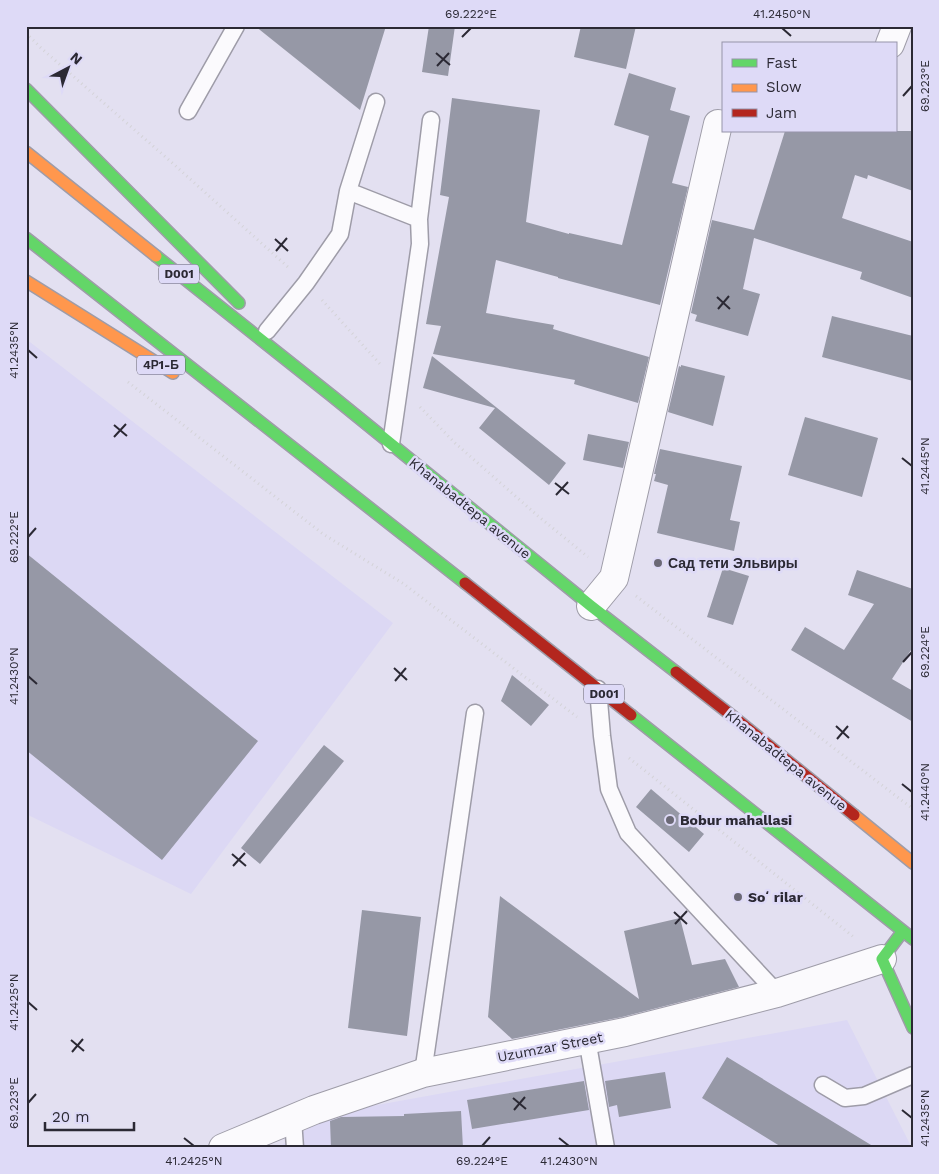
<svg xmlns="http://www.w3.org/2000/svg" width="939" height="1174" viewBox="0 0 939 1174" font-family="'Work Sans',sans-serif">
	<rect width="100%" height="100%" fill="#e3e0f1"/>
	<path fill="#dcd8f4" d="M26,339L393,623L191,894L26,814Z
		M847,1020L912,1148H277L333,1113Z"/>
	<path fill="#9698a6" d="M255,26H386L360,110Z
		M429,26H455L448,76L422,72Z
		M581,26H636L626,69L574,57Z
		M629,73L676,88L670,110L690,116L672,183L688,187L660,305L558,278V277L496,260L486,313L554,325L553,329L649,357L638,403L574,384L575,380L433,354L441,326L426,324L449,197L440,195L452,98L540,110L526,222L569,234V233L622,245L649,136L614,125Z
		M785,131H913V191L868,175L867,179L855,175L842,218L913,242V298L860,279L862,272L754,238L743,289L760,294L748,336L695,321L697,315L691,313L712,220L754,230Z
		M832,316L913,336V381L822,357Z
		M432,356L566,463L549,485L479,428L495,408L423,388Z
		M681,365L725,376L713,426L668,412L679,366L681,367Z
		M805,417L878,438L862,497L788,475Z
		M588,434L629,442L623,468L583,460Z
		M660,449L742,466L730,520L740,522L734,551L657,533L668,485L654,481L656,474H654Z
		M26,553L258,741L162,860L26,750Z
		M723,568L749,576L733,625L707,617Z
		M857,570L913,589V647L892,679L913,691V722L791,650L805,627L844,650L874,604L848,595Z
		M512,675L549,705L531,726L501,701Z
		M324,745L344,761L260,864L241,848Z
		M651,789L704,834L689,852L636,807Z
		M500,896L639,999L624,931L680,918L692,965L725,959L739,987L622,1017L512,1039L488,1017Z
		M362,910L421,917L407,1036L348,1028Z
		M727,1057L876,1148H783L702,1098Z
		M665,1072L671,1108L619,1117L617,1105L609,1107L605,1081Z
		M584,1081L589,1110L472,1129L467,1100Z
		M461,1111L463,1148H331L330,1121L341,1117L404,1116V1114Z"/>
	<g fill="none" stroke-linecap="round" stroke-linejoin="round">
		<g stroke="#9e9ca8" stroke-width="19">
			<path id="lane" d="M188,111L236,26
				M348,191L419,219
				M267,331L306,283L340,234L348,191L376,102
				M391,444L420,244L419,219L431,120
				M598,689L602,736L609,789L628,833L777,993
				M587,1039L606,1148
				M423,1073L475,713
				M823,1085L845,1098L864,1096L913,1075
				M293,1119L295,1148"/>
		</g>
		<g stroke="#9e9ca8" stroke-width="30">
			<path id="street" d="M890,44L897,26
				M591,606L614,578L718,124
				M223,1148L314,1110L423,1073L625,1032L777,993L882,959"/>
		</g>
		<g stroke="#9e9ca8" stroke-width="14">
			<path id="fast" d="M26,89L239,303
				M26,238L465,583
				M156,256L332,396L591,606L676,672
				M631,715L913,939
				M903,931L882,959L913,1028"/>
		</g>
		<g stroke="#9e9ca8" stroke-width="14">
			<path id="slow" d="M26,152L156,256
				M26,281L173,373
				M854,815L913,863"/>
		</g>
		<g stroke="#9e9ca8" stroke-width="14">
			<path id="jam" d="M465,583L631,715
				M676,672L731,715L854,815"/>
		</g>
		<path stroke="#d4d3d8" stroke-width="3" stroke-dasharray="1 4" stroke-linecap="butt" d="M26,33L41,48L169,160L289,268
			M322,300L380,364
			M128,382L323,534L404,584L577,717
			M420,407L455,443L538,516L588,557
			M636,596L913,809
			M629,758L855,938"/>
		<use href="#lane" stroke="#fbfafd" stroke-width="16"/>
		<use href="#street" stroke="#fbfafd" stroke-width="28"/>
		<use href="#fast" stroke="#63d668" stroke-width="11"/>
		<use href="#slow" stroke="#ff974d" stroke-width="11"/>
		<use href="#jam" stroke="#b3261e" stroke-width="11"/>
	</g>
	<path fill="none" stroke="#2b2934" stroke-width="2" d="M782,28L791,36M462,37L471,28M436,53L450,65M437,66L449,53M903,96L912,86M275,239L288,251M276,251L287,238M717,297L730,309M718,309L729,296M28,350L37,358M114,425L127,436M114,437L126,424M902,458L912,466M555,483L569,494M556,495L568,482M28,537L36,528M903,662L912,652M394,668L407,680M28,676L37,684M395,681L406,668M836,726L849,738M837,739L848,726M902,784L912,792M232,854L246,866M233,866L245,853M674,912L687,924M675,924L687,911M28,1002L37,1010M71,1040L84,1051M72,1052L83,1039M513,1098L526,1109M28,1103L36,1094M514,1110L525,1097M902,1110L912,1118M184,1138L194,1146M559,1138L569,1146M482,1146L490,1137"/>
	<g fill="#6b6976" stroke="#dedaf7" stroke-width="2">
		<circle cx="658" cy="563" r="5"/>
		<circle cx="670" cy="820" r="5"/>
		<circle cx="738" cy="897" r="5"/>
	</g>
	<g text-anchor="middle" stroke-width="5" stroke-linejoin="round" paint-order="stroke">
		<g fill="#dedaf7" stroke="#615e6e" stroke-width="1">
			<rect x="159" y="264.5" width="40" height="19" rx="4"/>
			<rect x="137" y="355.5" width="48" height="19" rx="4"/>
			<rect x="584" y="684.5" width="40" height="19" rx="4"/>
		</g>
		<g font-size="12" font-weight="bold" fill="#2b2934">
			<text x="179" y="278">D001</text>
			<text x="161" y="369">4Р1-Б</text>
			<text x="604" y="698">D001</text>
		</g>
		<g font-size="14" fill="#2b2934" stroke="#dedaf7">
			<text transform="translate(470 508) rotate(39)" y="5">Khanabadtepa avenue</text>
			<text transform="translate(786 760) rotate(39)" y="5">Khanabadtepa avenue</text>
			<text transform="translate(550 1047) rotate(-11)" y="5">Uzumzar Street</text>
		</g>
		<g font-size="14" font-weight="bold" fill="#2b2934" stroke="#dedaf7" text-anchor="start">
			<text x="668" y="568">Сад тети Эльвиры</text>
			<text x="680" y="825">Bobur mahallasi</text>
			<text x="748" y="902">Soʻrilar</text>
		</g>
	</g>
	<rect width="939" height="1174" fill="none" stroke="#dedaf7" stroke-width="55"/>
	<rect x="722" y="42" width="175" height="90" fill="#dedaf7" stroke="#9693a9"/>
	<rect x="732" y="59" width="25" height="8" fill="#63d668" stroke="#9693a9"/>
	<text x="766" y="68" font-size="15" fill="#2b2934">Fast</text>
	<rect x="732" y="84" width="25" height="8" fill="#ff974d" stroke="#9693a9"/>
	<text x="766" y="92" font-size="15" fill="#2b2934">Slow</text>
	<rect x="732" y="109" width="25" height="8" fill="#b3261e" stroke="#9693a9"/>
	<text x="766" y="118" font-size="15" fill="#2b2934">Jam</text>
	<g transform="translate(68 68) rotate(41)" stroke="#dedaf7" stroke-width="4" paint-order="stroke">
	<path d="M0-4L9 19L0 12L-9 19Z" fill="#2b2934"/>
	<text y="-8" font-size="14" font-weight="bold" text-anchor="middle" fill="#2b2934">N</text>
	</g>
	<path d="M45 1122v8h89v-8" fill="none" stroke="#2b2934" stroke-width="2.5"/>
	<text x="52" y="1122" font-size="15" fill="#2b2934" stroke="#dedaf7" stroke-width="4" paint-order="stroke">20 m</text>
	<rect x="28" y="28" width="884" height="1118" fill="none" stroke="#2b2934" stroke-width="2"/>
	<g font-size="12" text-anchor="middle" fill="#2b2934">
		<text x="471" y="18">69.222°E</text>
		<text x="782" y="18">41.2450°N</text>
		<text transform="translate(925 86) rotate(-90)" y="4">69.223°E</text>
		<text transform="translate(14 350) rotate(-90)" y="4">41.2435°N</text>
		<text transform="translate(925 466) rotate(-90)" y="4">41.2445°N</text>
		<text transform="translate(14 537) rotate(-90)" y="4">69.222°E</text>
		<text transform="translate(925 652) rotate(-90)" y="4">69.224°E</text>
		<text transform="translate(14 676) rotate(-90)" y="4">41.2430°N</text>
		<text transform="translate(925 792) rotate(-90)" y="4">41.2440°N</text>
		<text transform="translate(14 1002) rotate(-90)" y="4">41.2425°N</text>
		<text transform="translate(14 1103) rotate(-90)" y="4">69.223°E</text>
		<text transform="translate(925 1118) rotate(-90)" y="4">41.2435°N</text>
		<text x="194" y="1165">41.2425°N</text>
		<text x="482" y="1165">69.224°E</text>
		<text x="569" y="1165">41.2430°N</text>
	</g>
</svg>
